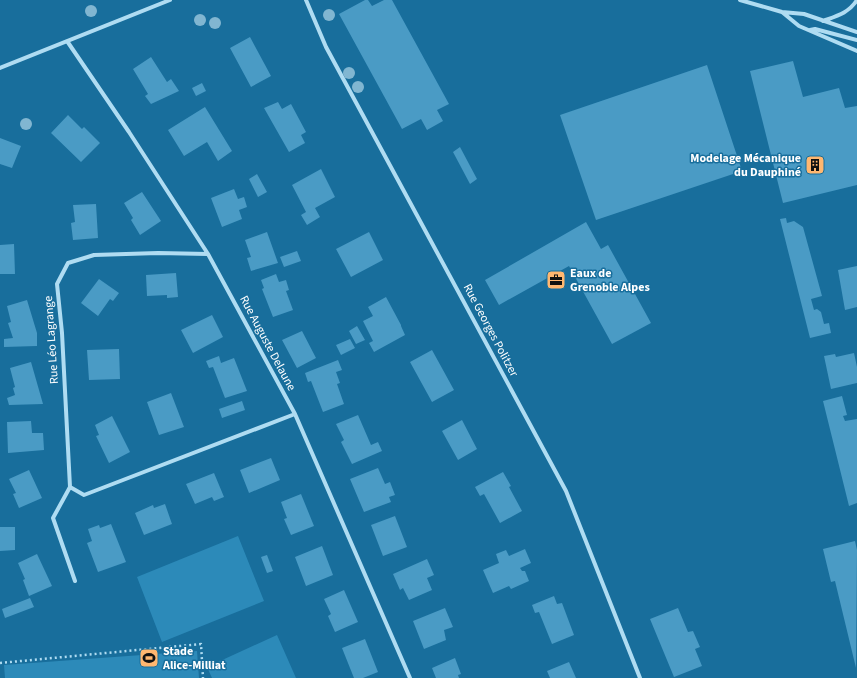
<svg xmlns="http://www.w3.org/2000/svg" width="857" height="678" viewBox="0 0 857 678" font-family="'Source Sans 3',sans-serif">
	<rect width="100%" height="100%" fill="#186e9c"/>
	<path fill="#2c8ab9" d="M238,536L264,601L162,642L137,577Z
		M277,635L296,678H212L207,667Z
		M197,651L199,678H5L4,665Z"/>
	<path fill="#4a9bc5" d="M365,0H368L372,6L384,0H392L449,104L437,110L443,121L427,130L421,119L402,129L339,14Z
		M250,37L271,76L251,87L230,48Z
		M151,57L167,82L171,79L179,91L151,104L145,96L148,94L133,69Z
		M793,61L803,97L839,88L845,108L857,106V185L783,203L750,71Z
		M707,65L742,171L596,220L560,115Z
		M202,83L206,91L196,96L192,88Z
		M278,102L282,109L291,104L306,132L301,135L305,143L289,152L264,108Z
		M205,107L232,151L218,161L207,142L184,156L168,130Z
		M68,115L82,129L84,127L100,143L81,162L51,133Z
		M0,138L21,146L12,168L0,164Z
		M460,147L477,179L470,184L453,152Z
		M321,169L335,197L315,208L320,217L307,225L301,215L306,212L292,185Z
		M257,174L267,192L258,197L249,179Z
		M234,189L238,199L244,197L247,207L239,210L242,219L222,227L211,198Z
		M142,192L161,221L140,235L131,220L133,218L124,203Z
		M96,204L98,238L73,240L71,223L75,222L73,205Z
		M786,218L787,223L794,221L803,227L822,296L811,299L814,310L817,309L821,312L824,324L829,323L831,333L810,338L780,219Z
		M586,222L601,249L608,245L651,323L612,344L569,266L499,305L485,280Z
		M267,232L278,263L251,271L247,258L251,257L245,240Z
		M369,232L383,260L351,277L336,249Z
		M14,244L15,274H0V245Z
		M297,251L301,261L284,267L280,257Z
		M857,266V307L845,310L838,270Z
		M176,273L178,297L167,298V295L147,296L146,275Z
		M276,274L279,282L286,280L289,290L286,291L293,310L273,317L262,289L264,288L261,280Z
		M99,279L119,293L113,301L110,299L98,316L81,303Z
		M386,297L401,325V326L405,335L374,352L369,343L373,341L363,321L373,316L368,307Z
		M27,300L37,333V346L4,347V339L13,338L8,323L11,322L7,306Z
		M212,315L223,337L193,353L181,330Z
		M357,326L365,340L356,344L349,331Z
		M302,331L316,358L297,368L282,340Z
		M350,339L355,348L341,355L336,345Z
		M119,349L120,379L89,380L87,350Z
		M432,350L454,390L432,402L410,362Z
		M854,353L857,367V383L831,389L824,356L835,354L836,357Z
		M219,356L221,363L234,358L247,391L225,398L213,367L209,368L206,361Z
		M338,360L342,370L336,372L340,383L337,384L344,404L323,412L311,381L308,382L305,373Z
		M31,362L43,404L9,405L7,398L15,395L13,388L15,387L10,368Z
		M171,393L184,427L159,435L147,402Z
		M842,396L847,415L843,416L845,421L857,419V503L849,506L823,401Z
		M242,401L245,410L222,418L219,409Z
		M358,415L371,445L378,442L382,451L352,464L341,442L344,440L336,424Z
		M112,416L130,452L109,463L96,436L99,435L95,425Z
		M462,420L477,449L458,460L442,431Z
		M31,421L32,433H43L44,450L8,453L7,422Z
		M271,458L280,480L249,493L240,470Z
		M378,468L385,484L390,482L395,495L389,497L391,502L364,512L350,479Z
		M29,470L42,498L19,508L13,494L16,493L9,479Z
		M503,472L511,486L509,487L522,511L500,523L484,494L480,496L475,487Z
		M214,473L224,497L214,501L212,497L195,504L186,484Z
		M301,494L314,526L291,535L284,519L287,518L281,502Z
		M165,504L172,524L144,535L135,513L153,505L154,508Z
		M395,516L407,547L383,556L371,525Z
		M111,524L126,562L98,572L87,543L92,541L88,529L99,525L100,528Z
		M0,527H15V550L0,551Z
		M855,541L857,550L856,668L835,581L831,582L823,549Z
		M322,546L333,575L306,586L295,557Z
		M525,549L531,563L520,568L522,571H525L529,581L511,589L509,586L493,593L483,570L499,563L496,554L506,550L509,556Z
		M37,554L52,586L29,596L23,580L25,579L18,563Z
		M267,555L273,571L267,573L261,557Z
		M427,559L434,575L427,578L432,590L409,600L403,588L400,590L393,574Z
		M344,590L358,622L335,632L328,616L331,614L324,599Z
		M554,596L557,604L562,603L574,635L552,644L539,612L535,613L532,605Z
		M30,598L34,607L5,618L2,609Z
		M445,608L453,627L444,630L446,640L424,649L413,621Z
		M678,608L688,632L693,631L700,647L695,649L702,666L674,677L650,619Z
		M365,639L378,672L363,678H354L342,648Z
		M455,658L461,674L458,675L459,678H436L432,668Z
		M569,662L576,678H550L547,671Z"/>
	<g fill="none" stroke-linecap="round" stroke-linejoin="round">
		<path stroke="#afdcf2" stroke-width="2.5" stroke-dasharray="2 3" stroke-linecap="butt" d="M0,663L201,644L203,678"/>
		<path stroke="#afdcf2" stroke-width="4" d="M306,0L326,47L566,491L640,678
			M740,0L782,12L804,14L857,32
			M782,12L799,26L857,51
			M823,21C837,16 849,13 857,0
			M810,30L815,29L857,40
			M67,41L129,132L208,254L295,414L410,678
			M0,68L170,0
			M208,254L158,253L94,255L68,263L57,284L62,333L70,487L84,495L295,414
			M70,487L53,518L75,581"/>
	</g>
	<g fill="#81b6d1">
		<circle cx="91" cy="11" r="6"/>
		<circle cx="329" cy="15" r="6"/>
		<circle cx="200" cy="20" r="6"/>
		<circle cx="215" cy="23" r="6"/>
		<circle cx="349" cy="73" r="6"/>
		<circle cx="358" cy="87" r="6"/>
		<circle cx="26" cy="124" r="6"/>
	</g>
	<defs>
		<g id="building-square" transform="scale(1)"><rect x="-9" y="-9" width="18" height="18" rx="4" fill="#ffb770" stroke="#186e9c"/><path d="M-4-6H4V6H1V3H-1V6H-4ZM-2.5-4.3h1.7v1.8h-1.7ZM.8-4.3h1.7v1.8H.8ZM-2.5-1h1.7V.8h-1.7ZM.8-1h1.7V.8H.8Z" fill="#111"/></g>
		<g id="office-square" transform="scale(1)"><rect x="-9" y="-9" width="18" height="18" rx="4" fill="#ffb770" stroke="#186e9c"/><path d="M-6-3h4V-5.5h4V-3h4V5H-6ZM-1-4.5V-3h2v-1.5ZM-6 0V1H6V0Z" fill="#111"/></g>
		<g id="stadium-square" transform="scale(1)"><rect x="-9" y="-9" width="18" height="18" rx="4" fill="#ffb770" stroke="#186e9c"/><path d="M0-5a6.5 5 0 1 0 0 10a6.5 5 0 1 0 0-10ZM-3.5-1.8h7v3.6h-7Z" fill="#111"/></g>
	</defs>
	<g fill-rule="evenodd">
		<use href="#building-square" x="815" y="165"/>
		<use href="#office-square" x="556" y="280"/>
		<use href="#stadium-square" x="149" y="658"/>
	</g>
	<g text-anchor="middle" stroke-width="3" stroke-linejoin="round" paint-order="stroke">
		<g font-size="12" font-weight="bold" fill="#fff" stroke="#186e9c" text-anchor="start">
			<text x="801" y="162" text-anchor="end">Modelage Mécanique<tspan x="801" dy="14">du Dauphiné</tspan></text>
			<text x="570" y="277">Eaux de<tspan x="570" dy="14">Grenoble Alpes</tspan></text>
			<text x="163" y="655">Stade<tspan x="163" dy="14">Alice-Milliat</tspan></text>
		</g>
		<g font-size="12" fill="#fff" stroke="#186e9c">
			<text transform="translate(491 330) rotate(62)" y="4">Rue Georges Politzer</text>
			<text transform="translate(51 340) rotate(-94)" y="4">Rue Léo Lagrange</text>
			<text transform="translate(268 343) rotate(62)" y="4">Rue Auguste Delaune</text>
		</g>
	</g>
</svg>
